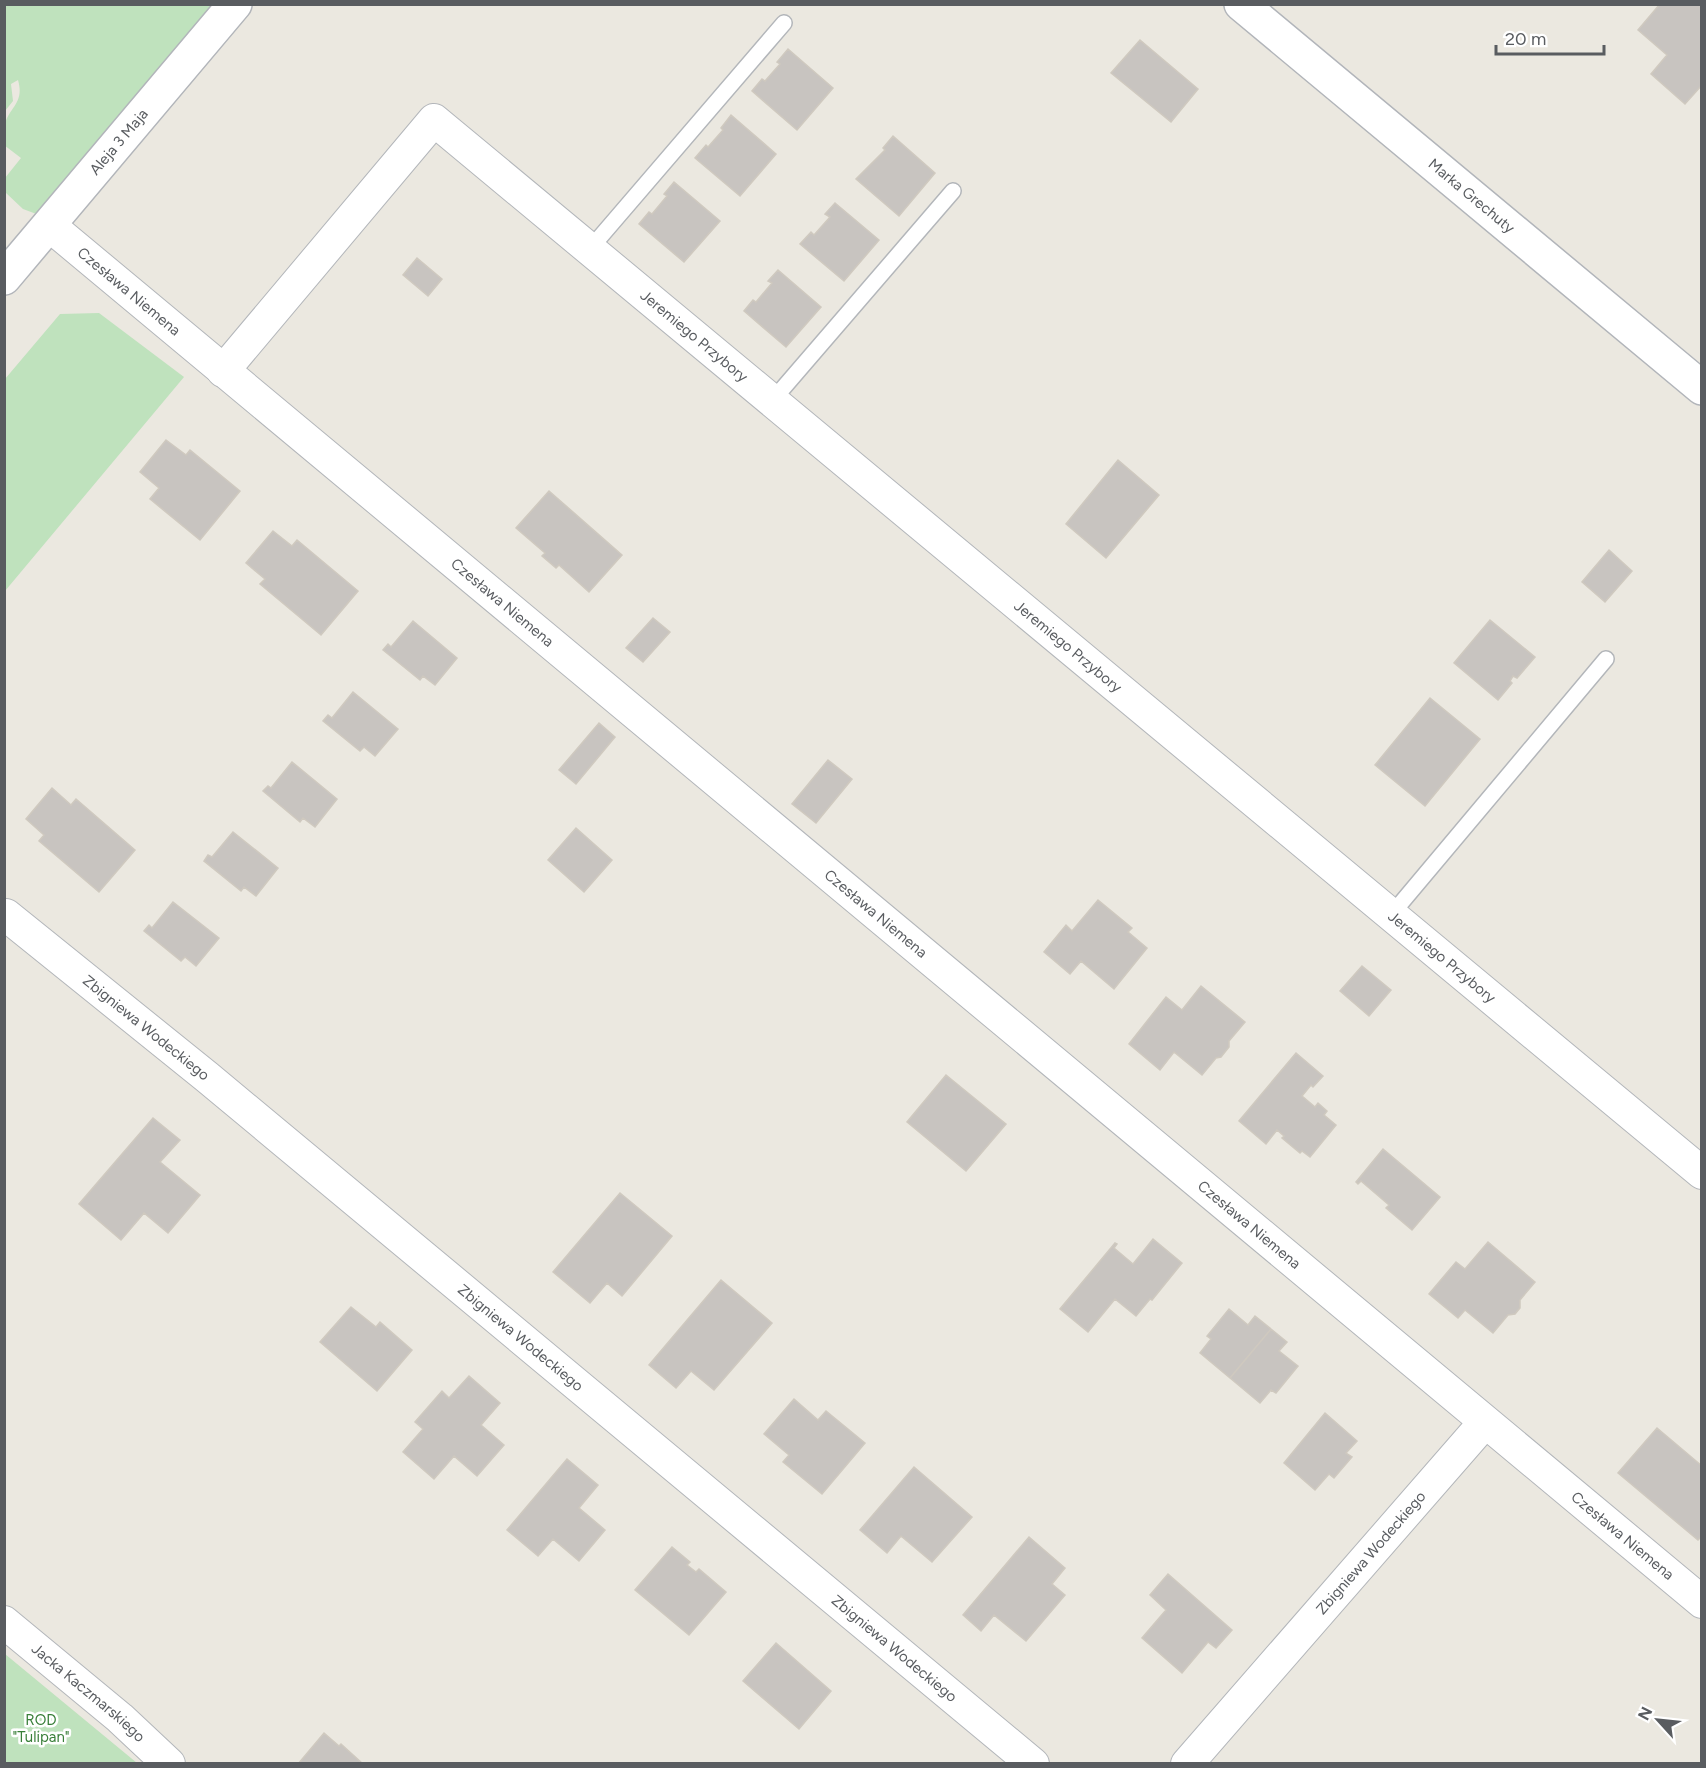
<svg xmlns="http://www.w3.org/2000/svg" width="1706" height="1768" font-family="Figtree,sans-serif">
<rect width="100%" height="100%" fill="#ebe8e0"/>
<path fill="#bfe2bd" d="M5,5H215L39,215L23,209L5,192V178L21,158L4,145C5,139 3,131 5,125C8,108 25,104 18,80L11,84L13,101L5,111Z
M99,313L184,377L5,591V379L60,314Z
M4,1654H5L137,1763H5Z"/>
<path fill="#c8c4c0" stroke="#cfc9bf" stroke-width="1.5" d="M1660,4H1702V85L1685,104L1651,74L1667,55L1638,30Z
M1140,40L1198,89L1171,122L1111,73Z
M788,49L833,88L797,130L752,91L762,79L765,81L780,64L777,62Z
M731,115L776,154L740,196L695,158L706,145L708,147L723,130L721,128Z
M893,136L935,173L899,216L856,179L885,150L883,148Z
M674,182L720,221L684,262L639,224L649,212L652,214L667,196L664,194Z
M835,203L879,240L844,281L800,244L811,232L814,235L830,217L825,214Z
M417,258L442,279L428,296L403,275Z
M778,270L821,307L786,347L744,311L753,300L756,302L772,283L768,281Z
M166,440L186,455L190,450L240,491L200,540L150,499L159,488L140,472Z
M1118,460L1159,495L1106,558L1066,524Z
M549,491L622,555L589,592L559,565L556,568L542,556L545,553L516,528Z
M273,531L292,546L297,540L358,591L321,635L260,584L265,579L246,563Z
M1609,550L1632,571L1605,602L1582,582Z
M653,618L670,632L643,662L626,648Z
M1490,620L1535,657L1517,678L1513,676L1510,681L1512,683L1498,700L1454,663Z
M413,621L457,658L435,685L423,676L420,680L383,650L388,644L391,647Z
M353,692L398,729L375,756L364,747L360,751L323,721L328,715L332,718Z
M1430,698L1480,739L1425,806L1375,765Z
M599,723L615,737L576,784L559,770Z
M828,760L852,779L816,823L792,804Z
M292,762L337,799L315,827L303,818L300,822L263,791L268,786L271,788Z
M52,788L71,805L76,799L135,850L99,892L39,841L44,835L26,819Z
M576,828L612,860L584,892L548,860Z
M233,832L278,868L256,896L244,887L241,891L204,861L208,855L212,857Z
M1098,900L1132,928L1128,932L1147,948L1114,989L1081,961L1070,974L1044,952L1066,925L1072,931Z
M173,902L219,938L196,966L185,957L181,961L144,931L149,925L152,928Z
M1362,966L1391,990L1369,1016L1340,991Z
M1201,986L1245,1022L1229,1041V1047L1221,1057L1216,1058L1202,1075L1174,1052L1160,1070L1129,1044L1166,997L1182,1010Z
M1296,1053L1323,1076L1313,1087L1311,1085L1302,1096L1315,1107L1318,1103L1327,1111L1324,1115L1336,1125L1310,1157L1302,1151L1300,1153L1282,1138L1284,1136L1277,1130L1266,1144L1239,1121Z
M946,1075L1006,1124L966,1171L907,1122Z
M153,1118L180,1140L160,1162L200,1195L168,1233L144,1213L121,1240L79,1204Z
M1383,1149L1440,1197L1412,1230L1386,1208L1389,1205L1361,1181L1358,1184L1356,1182Z
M620,1193L672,1236L622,1296L607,1283L590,1303L553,1272Z
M1153,1239L1182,1263L1152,1300L1150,1299L1136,1316L1115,1299L1088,1332L1060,1309L1115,1243L1117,1244L1114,1248L1133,1264Z
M1488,1242L1535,1282L1520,1300V1308L1515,1314L1508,1315L1493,1333L1465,1310L1458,1318L1429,1294L1456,1262L1465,1269Z
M721,1280L772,1323L714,1390L691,1371L676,1388L649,1365Z
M351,1307L376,1327L380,1322L412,1350L377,1391L320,1342Z
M1229,1309L1248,1325L1255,1316L1271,1329L1230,1378L1200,1353L1211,1339L1207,1336Z
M1271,1329L1287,1342L1279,1351L1298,1366L1276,1393L1271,1390L1260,1403L1230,1378Z
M469,1376L500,1403L481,1425L504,1445L477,1476L454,1456L434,1479L403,1452L423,1429L415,1422L442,1391L449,1398Z
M794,1399L818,1420L826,1411L865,1443L822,1494L783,1462L789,1455L764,1434Z
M1325,1413L1357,1441L1346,1453L1352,1457L1334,1478L1329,1474L1315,1490L1284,1463Z
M1657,1428L1702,1466V1536L1698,1540L1618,1473Z
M567,1459L598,1485L579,1508L605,1530L579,1561L553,1539L538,1556L507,1530Z
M914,1467L972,1517L932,1562L901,1536L887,1553L860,1530Z
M1029,1537L1065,1568L1052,1584L1065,1595L1026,1641L994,1615L981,1631L963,1615Z
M672,1547L690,1562L687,1565L696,1572L699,1569L726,1592L689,1635L635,1590Z
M1168,1574L1232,1630L1216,1648L1208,1642L1182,1673L1142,1638L1166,1610L1150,1595Z
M776,1643L831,1691L799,1729L743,1681Z
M324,1733L339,1746L341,1744L363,1764H298Z"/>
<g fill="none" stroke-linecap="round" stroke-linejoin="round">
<g stroke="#b3b6ba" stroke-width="18">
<path id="lane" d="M589,250L784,23
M772,401L953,191
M1391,915L1606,659"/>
</g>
<g stroke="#b3b6ba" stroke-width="34">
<g id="street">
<path id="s1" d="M49,225L1702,1602"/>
<path id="s2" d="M223,371L434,120L1702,1173"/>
<path id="s3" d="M6,915L207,1077L1033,1764"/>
<path id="s4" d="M4,1622L120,1718L169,1764"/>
<path id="s5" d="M1187,1764L1485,1422"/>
</g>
</g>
<g stroke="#b2b5ba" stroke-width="36">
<g id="secondary">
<path id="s6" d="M1241,4L1702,388"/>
<path id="s7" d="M4,278L235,4"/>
</g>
</g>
<use href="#lane" stroke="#fff" stroke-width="15"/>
<use href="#street" stroke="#fff" stroke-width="32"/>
<use href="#secondary" stroke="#fff" stroke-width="33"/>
</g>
<g text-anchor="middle" stroke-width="5" stroke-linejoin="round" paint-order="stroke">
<g font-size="15" fill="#595c60" stroke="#fff">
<text dy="5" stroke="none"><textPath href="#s7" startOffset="178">Aleja 3 Maja</textPath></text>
<text dy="5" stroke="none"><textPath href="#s6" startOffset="300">Marka Grechuty</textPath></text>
<text dy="5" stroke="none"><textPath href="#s1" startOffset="104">Czesława Niemena</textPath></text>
<text dy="5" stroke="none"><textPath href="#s2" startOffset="666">Jeremiego Przybory</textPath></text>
<text dy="5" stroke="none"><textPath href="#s1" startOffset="590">Czesława Niemena</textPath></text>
<text dy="5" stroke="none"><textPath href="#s2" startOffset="1152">Jeremiego Przybory</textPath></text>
<text dy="5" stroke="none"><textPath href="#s1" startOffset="1076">Czesława Niemena</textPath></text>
<text dy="5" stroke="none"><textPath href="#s2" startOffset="1638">Jeremiego Przybory</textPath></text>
<text dy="5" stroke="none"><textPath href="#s3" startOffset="180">Zbigniewa Wodeckiego</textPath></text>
<text dy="5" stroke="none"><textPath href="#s1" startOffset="1562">Czesława Niemena</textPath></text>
<text dy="5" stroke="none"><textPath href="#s3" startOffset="666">Zbigniewa Wodeckiego</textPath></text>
<text dy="5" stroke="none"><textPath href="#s1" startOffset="2048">Czesława Niemena</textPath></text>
<text dy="5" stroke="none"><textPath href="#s5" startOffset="280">Zbigniewa Wodeckiego</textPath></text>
<text dy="5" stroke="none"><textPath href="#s3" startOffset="1152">Zbigniewa Wodeckiego</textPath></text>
<text dy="5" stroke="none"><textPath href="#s4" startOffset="110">Jacka Kaczmarskiego</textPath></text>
</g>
<g font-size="15" fill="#397f39" stroke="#fff">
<text x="41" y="1725">ROD<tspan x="41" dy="17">"Tulipan"</tspan></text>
</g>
</g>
<rect width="1706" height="1768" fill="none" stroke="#595c60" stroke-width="12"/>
<g transform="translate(1658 1720) rotate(297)" stroke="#ffffff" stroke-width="4.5" paint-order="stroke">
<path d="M0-4.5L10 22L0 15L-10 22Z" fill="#595c60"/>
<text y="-9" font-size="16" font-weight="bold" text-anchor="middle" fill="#595c60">N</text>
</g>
<path d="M1496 45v9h108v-9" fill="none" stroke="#595c60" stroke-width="3"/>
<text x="1505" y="45" font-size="18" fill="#595c60" stroke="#ffffff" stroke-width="4.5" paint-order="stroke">20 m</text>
</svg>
